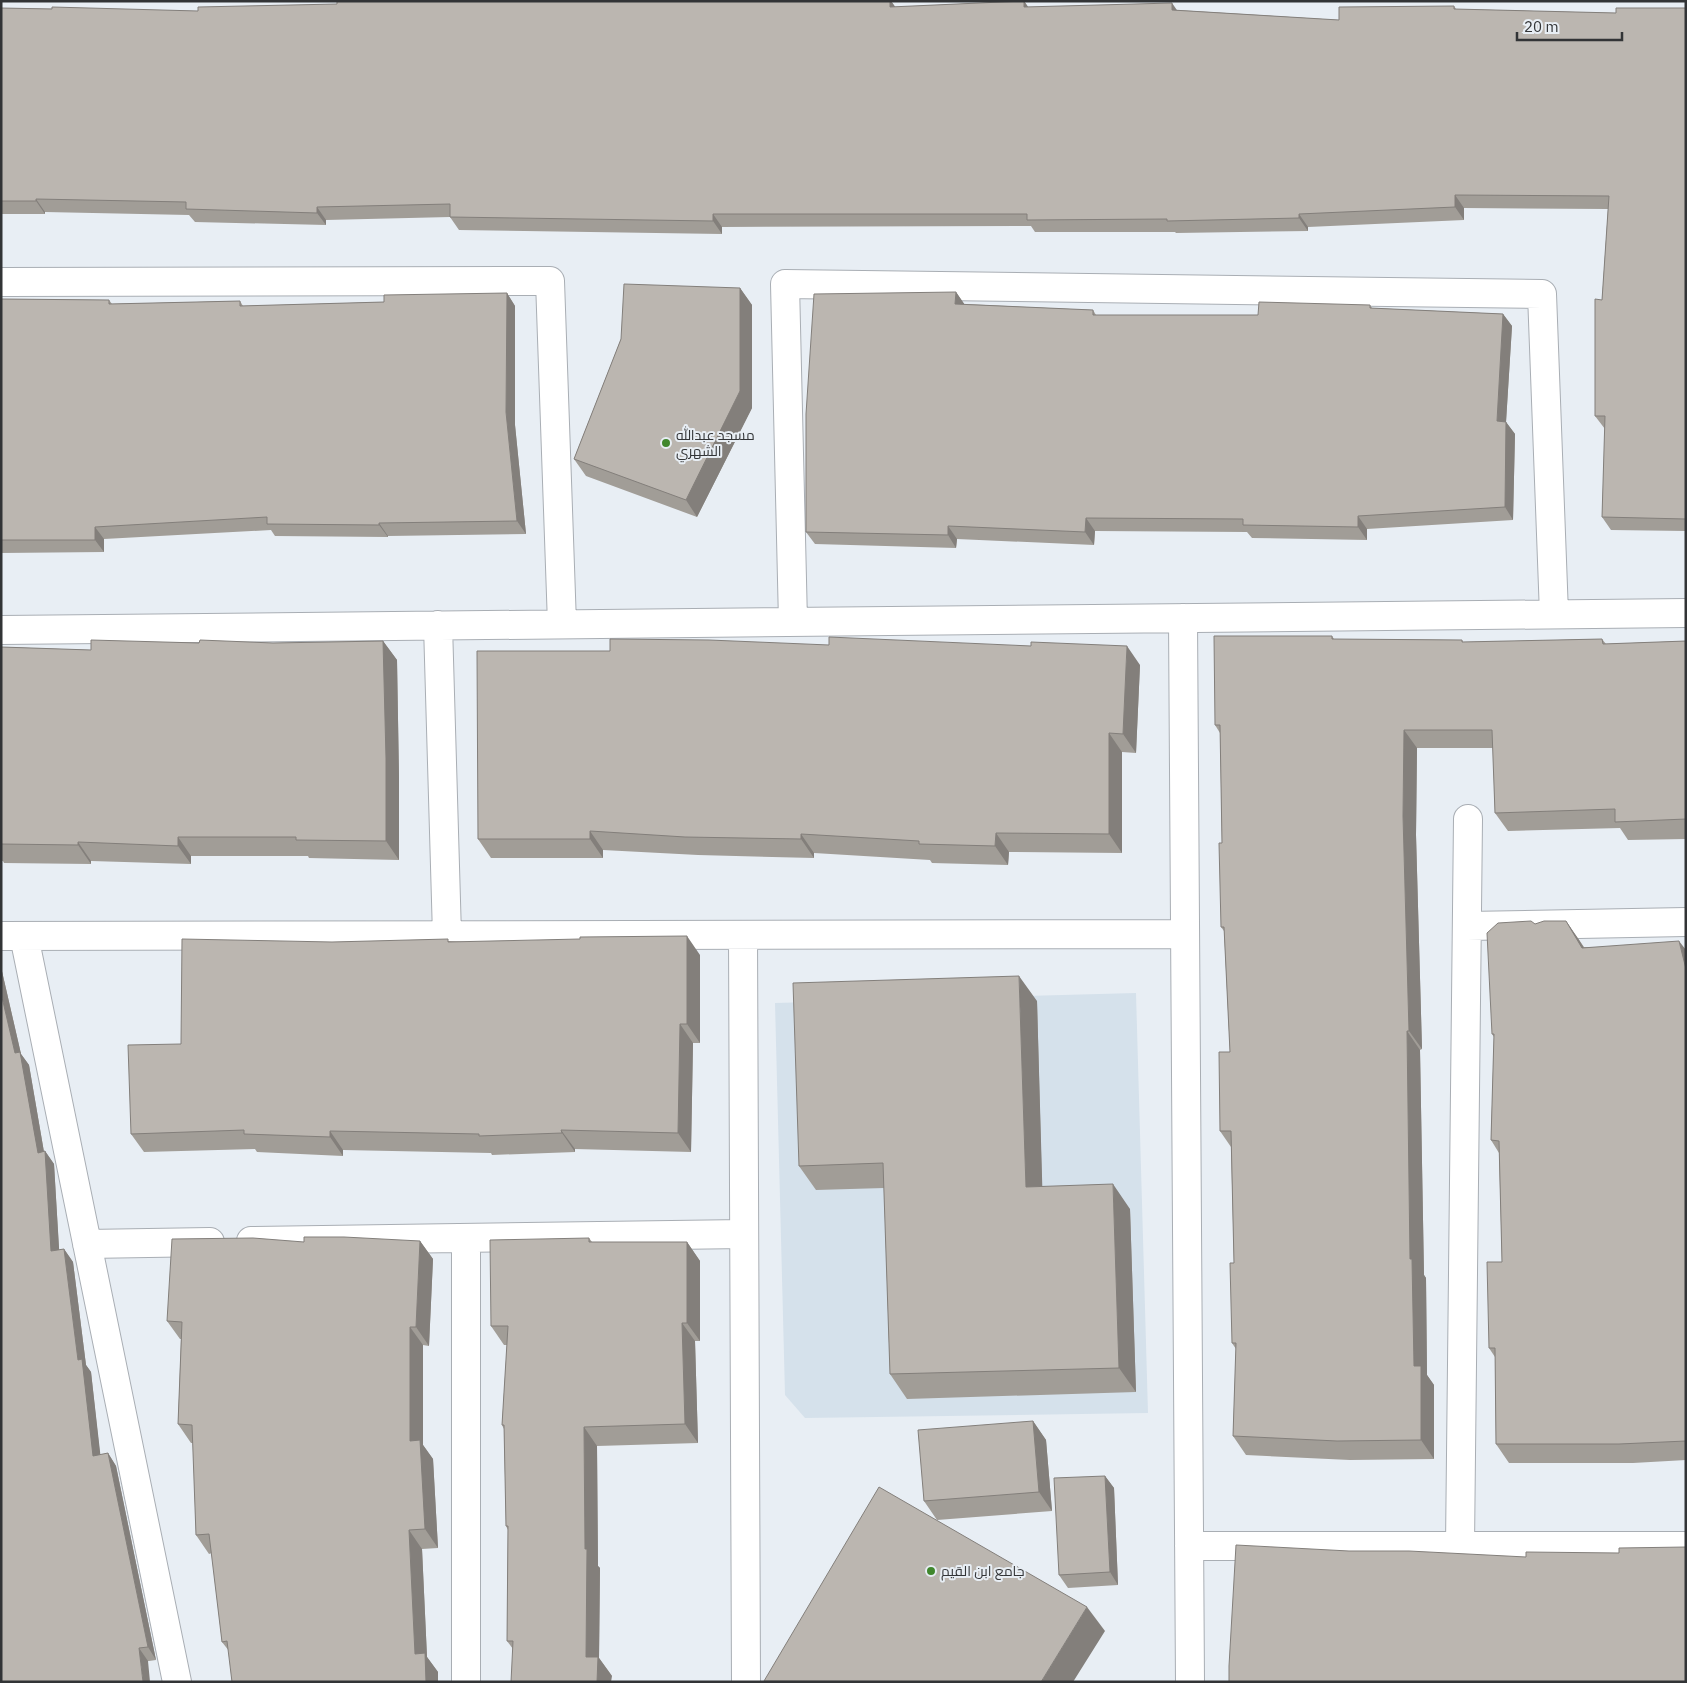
<svg xmlns="http://www.w3.org/2000/svg" width="1687" height="1683" font-family="'IBM Plex Sans',Cairo,sans-serif">
<rect width="100%" height="100%" fill="#e8eef4"/>
<path fill="#d5e1eb" d="M1136,993L1148,1413L805,1418L785,1395L775,1003Z"/>
<g fill="none" stroke-linecap="round" stroke-linejoin="round">
<g stroke="#a9aeb4" stroke-width="30">
<path id="minor" d="M1,282L550,281L562,624
M1183,618L1190,1682
M793,622L785,284L1542,294L1554,614
M438,625L447,935
M1,630L1686,613
M1467,926L1686,922
M743,935L746,1682
M1,936L1185,934
M24,936L177,1682
M251,1241L744,1234
M87,1244L210,1242
M1189,1546H1686
M1460,1546L1468,819
M466,1682V1238"/>
</g>
<use href="#minor" stroke="#fff" stroke-width="28"/>
</g>
<path fill="#a19d97" d="M462,1H891L895,7L1024,1L1028,7L1177,10L1339,20L1454,6L1456,9L1616,13L1686,8V531L1611,530L1602,517L1605,429L1595,416L1602,300L1608,209L1464,208V220L1308,227V231L1176,233L1175,232H1035L1031,226L722,227V234L459,230L450,217L326,220V225L195,222L189,215L45,212V214H1V8L198,11Z
M740,288L752,305V408L697,517L586,476L574,459L621,339Z
M956,292L964,304L1093,310L1096,315H1258L1370,305L1372,308L1503,314L1512,326L1506,422L1515,434L1513,520L1367,529V540L1252,538L1247,532L1095,531L1094,545L957,539L956,548L815,544L806,532Z
M507,293L515,306V425L526,534L388,536V537L275,536L271,530L104,539V552L1,553V299L109,300L112,304L240,301L243,306L384,302Z
M1332,636L1334,639L1462,640L1463,642L1602,639L1606,644L1686,641V839L1628,840L1620,828L1508,831L1495,813L1493,748H1417L1416,835L1422,1049L1420,1050L1424,1275L1426,1278L1427,1375L1434,1385V1459L1350,1460L1246,1455L1233,1436L1236,1349L1232,1343L1234,1263L1231,1147L1220,1131L1230,1052L1224,931L1221,927L1222,843L1220,733L1215,725Z
M383,641L397,660L399,777V860L309,858L308,856H191V864L91,861V864L4,863L3,861H1V647L91,650L199,643H273Z
M829,645L1031,646L1140,665L1136,753L1122,752V853L1009,852L1008,865L932,863L930,860L814,853V858L698,855L603,850V858H491L478,839L610,651Z
M1566,921L1584,947L1686,950V1460L1633,1463H1509L1496,1444L1495,1357L1489,1348L1502,1262L1499,1153L1491,1140L1494,1037L1492,1034L1535,924Z
M449,941L700,955V1043H693L691,1152L575,1149V1152L492,1155L491,1153L343,1150V1156L257,1152L255,1149L144,1152L131,1134L181,1044L332,942Z
M1,967L21,1054L29,1065L44,1152L45,1151L54,1164L59,1250L64,1249L73,1262L86,1365L91,1372L100,1455L108,1453L116,1466L156,1660L1,1682Z
M1037,1001L1042,1186L1130,1209L1136,1392L907,1399L890,1374L884,1188L816,1190L799,1166Z
M589,1238L592,1242H687L700,1261V1341H695L698,1443L597,1446L598,1566L600,1568L599,1658L612,1676L513,1649L507,1641L508,1530L506,1526L504,1429L502,1425L507,1345H504L491,1326Z
M420,1241L433,1259L429,1346L423,1345V1445L433,1459L438,1548L422,1549L427,1657L438,1672L229,1651L222,1642L212,1553L209,1554L196,1535L193,1443H191L178,1424L181,1339H180L167,1321L304,1242Z
M1033,1421L1046,1440L1052,1511L937,1520L924,1501Z
M1105,1476L1114,1488L1118,1585L1068,1588L1059,1575Z"/>
<path fill="#837f7b" d="M890,1H891L899,12L890,7Z
M1024,1L1033,14L1024,7Z
M1172,3L1181,16L1172,10Z
M1455,195L1464,208V220L1455,207Z
M36,199L45,212V214L36,201Z
M317,207L326,220V225L317,213Z
M713,214L722,227V234L713,221Z
M1299,214L1308,227V231L1299,218Z
M740,288L752,305V408L697,517L686,500Z
M956,292L965,305L955,304Z
M507,293L515,306V425L526,534L517,521L506,412Z
M1503,314L1512,326L1506,422L1515,434L1513,520L1505,507L1497,421Z
M1358,516L1367,529V540L1358,527Z
M1086,518L1095,531L1094,545L1085,532Z
M379,523L388,536V537L379,525Z
M948,526L957,539L956,548L948,535Z
M95,527L104,539V552L95,540Z
M383,641L397,660L399,777V860L386,841Z
M1127,646L1140,665L1136,753L1123,734Z
M1404,730L1417,748L1416,835L1422,1049L1409,1031L1403,816Z
M1109,733L1122,752V853L1109,834Z
M590,831L603,850V858L590,839Z
M996,833L1009,852L1008,865L995,846Z
M801,834L814,853V858L801,839Z
M178,837L191,856V864L178,846Z
M78,842L91,861V864L78,845Z
M1566,921L1579,940L1595,966L1582,948Z
M687,936L700,955V1043L687,1024Z
M1679,941L1686,950V969Z
M1,967L21,1054L29,1065L45,1158V1151L54,1164L60,1264L51,1251L38,1153L1,993Z
M1019,976L1037,1001L1043,1211L1026,1187Z
M680,1024L693,1043L691,1152L678,1133Z
M1407,1031L1420,1050L1424,1275L1426,1278L1427,1375L1434,1385V1459L1421,1440L1414,1366L1410,1259Z
M561,1130L575,1149V1152L562,1133Z
M330,1131L343,1150V1156L330,1137Z
M1113,1184L1130,1209L1136,1392L1119,1368Z
M420,1241L433,1259L429,1346L416,1327Z
M687,1242L700,1261V1341L687,1323Z
M64,1249L73,1262L86,1365L91,1372L102,1469L93,1456L78,1360Z
M682,1323L695,1341L698,1443L685,1424Z
M410,1327L423,1345V1445L433,1459L438,1548L425,1529L410,1441Z
M1033,1421L1046,1440L1052,1511L1039,1492Z
M584,1427L597,1446L598,1566L600,1568L599,1658L612,1676L611,1682H597L586,1657Z
M108,1453L116,1466L156,1660L148,1647Z
M1105,1476L1114,1488L1118,1585L1110,1572Z
M409,1530L422,1549L427,1657L438,1672V1682H426L415,1654Z
M1087,1607L1105,1631L1073,1682H1041Z
M139,1648L148,1661L150,1682H143Z"/>
<path fill="#bbb6b0" stroke="#837f7b" d="M337,1H890V7L1024,1V7L1172,3V10L1339,20V7L1454,6V9L1616,13V8H1686V519L1602,517L1605,416H1595V299L1602,300L1609,196L1455,195V207L1299,214V218L1167,221V219L1027,220V214H713V221L450,217V204L317,207V213L186,209V202L36,199V201H1V8L52,9V7L198,11V7L337,4Z
M624,284L740,288V391L686,500L574,459L621,339Z
M956,292L955,304L1093,310V315H1258L1259,302L1370,305V308L1503,314L1497,421L1506,422L1505,507L1358,516V527L1243,525V519L1086,518L1085,532L948,526V535L806,532V414L814,294Z
M507,293L506,412L517,521L379,523V525L267,524V517L95,527V540H1V299L109,300V304L240,301V306L384,302V295Z
M1214,636H1332V639L1462,640V642L1602,639L1603,644L1686,641V819L1615,822V809L1495,813L1492,730H1404L1403,816L1409,1031H1407L1410,1259H1412L1414,1366H1421V1440L1337,1441L1233,1436L1236,1343H1232L1230,1263H1234L1231,1131H1220L1219,1052H1230L1224,927H1221L1219,843H1222L1220,725H1215Z
M829,637L1031,646V642L1127,646L1123,734L1109,733V834L996,833L995,846L919,844V841L801,834V839L685,837L590,831V839H478L477,651H610V639L709,640L829,645Z
M91,640L199,643L200,640L273,643L383,641L386,758V841L296,840V837H178V846L78,842V845L1,844V647L91,650Z
M1531,921L1535,924L1544,921H1566L1582,948L1679,941L1686,969V1441L1619,1444H1496L1495,1348H1489L1487,1262H1502L1499,1141L1491,1140L1494,1034H1492L1487,933L1498,923Z
M687,936V1024H680L678,1133L561,1130L562,1133L479,1136V1134L330,1131V1137L244,1134V1130L131,1134L128,1045L181,1044L182,939L332,942L448,939V942L580,939V937Z
M1019,976L1026,1187L1113,1184L1119,1368L890,1374L883,1163L799,1166L793,983Z
M1,993L15,1053L20,1052L38,1153L45,1151L51,1251L64,1249L78,1360L82,1359L93,1456L108,1453L148,1647L139,1648L143,1682H1Z
M304,1237H344L420,1241L416,1327H410V1441L420,1440L425,1529L409,1530L415,1654L425,1653L426,1682H232L227,1641L222,1642L209,1534L196,1535L192,1425L178,1424L182,1322L167,1321L172,1239L253,1238L304,1242Z
M589,1238V1242H687V1323H682L685,1424L584,1427L585,1549H587L586,1657H598L597,1682H511L513,1641H507L508,1526H506L504,1425H502L508,1326H491L490,1240Z
M1033,1421L1039,1492L924,1501L918,1430Z
M1105,1476L1110,1572L1059,1575L1054,1478Z
M879,1487L1087,1607L1041,1682L764,1681Z
M1236,1545L1349,1551H1409L1526,1557V1552L1619,1553V1548L1686,1547V1682H1229V1666Z"/>
<g fill="#40872d" stroke="#e8eef4" stroke-width="2">
<circle cx="666" cy="443" r="5"/>
<circle cx="931" cy="1571" r="5"/>
</g>
<g text-anchor="middle" stroke-width="4" stroke-linejoin="round" paint-order="stroke">
<g font-size="14" fill="#323436" stroke="#e8eef4" text-anchor="start">
<text x="676" y="440">مسجد عبدالله<tspan x="676" dy="16">الشهري</tspan></text>
<text x="941" y="1576">جامع ابن القيم</text>
</g>
</g>
<rect width="1687" height="1683" fill="none" stroke="#323436" stroke-width="5"/>
<path d="M1517 32v8h105v-8" fill="none" stroke="#323436" stroke-width="2.5"/>
<text x="1524" y="32" font-size="15" fill="#323436" stroke="#e8eef4" stroke-width="4" paint-order="stroke">20 m</text>
</svg>
